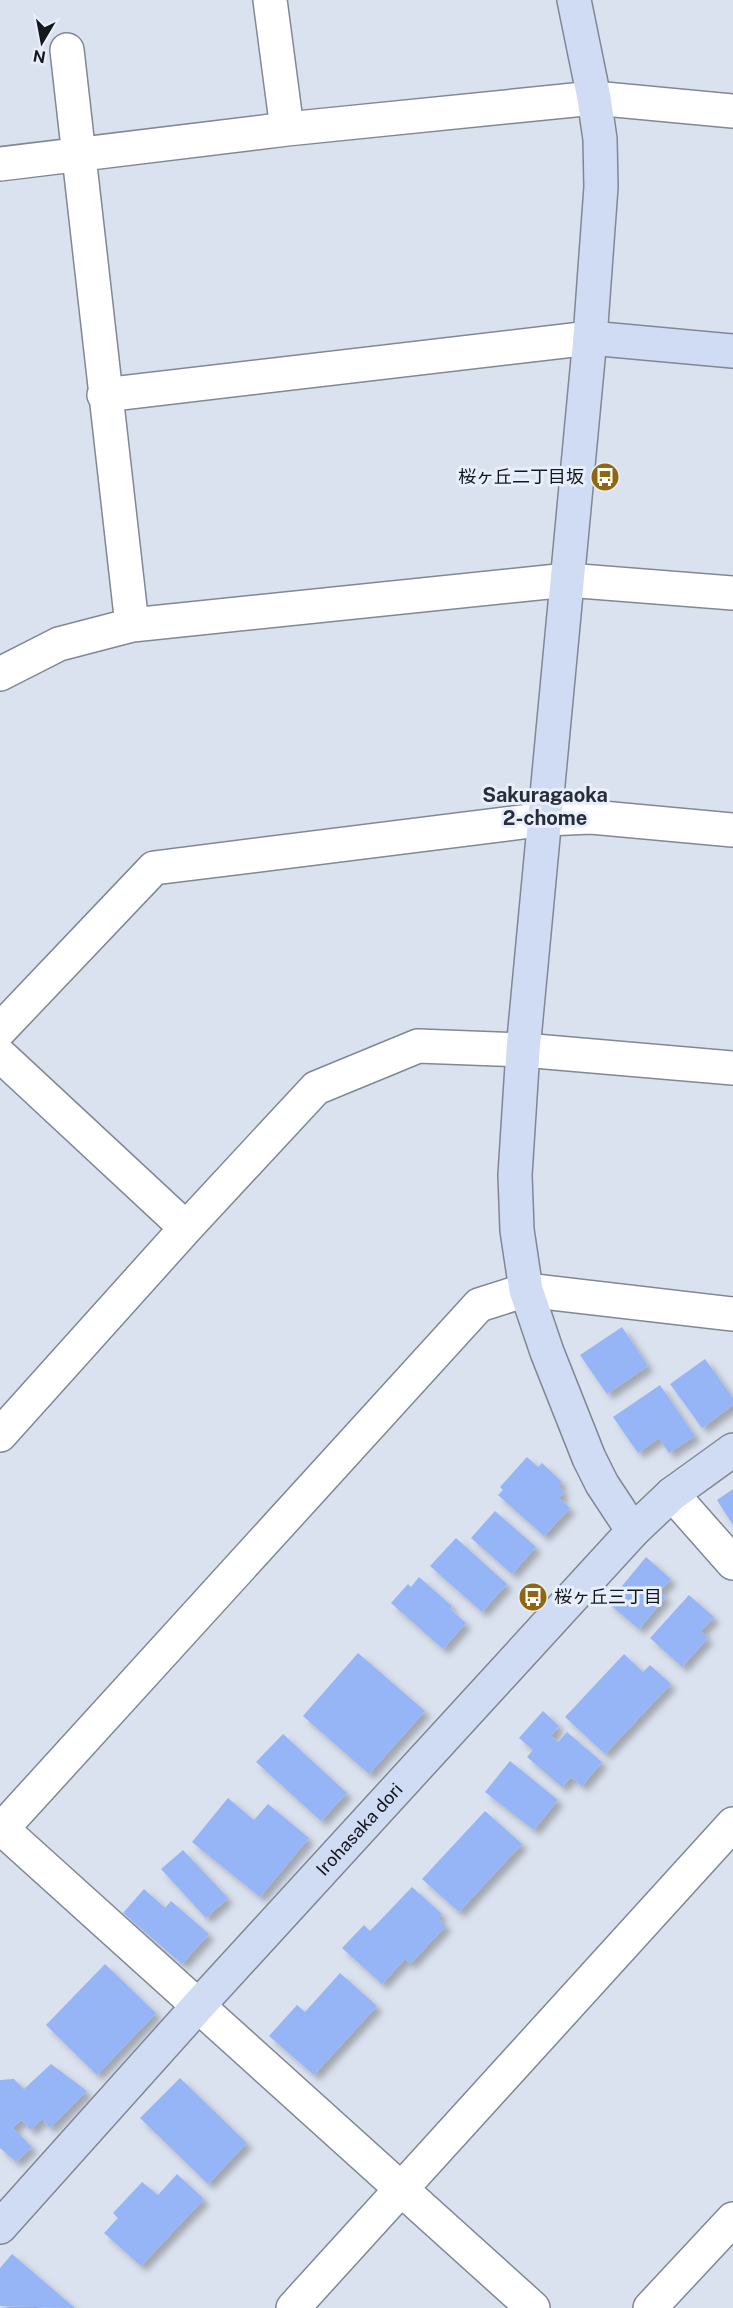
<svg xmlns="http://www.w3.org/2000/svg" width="733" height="2308" font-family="'Public Sans','Noto Sans JP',sans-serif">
<defs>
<filter id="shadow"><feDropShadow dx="5.5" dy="5.5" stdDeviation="3" flood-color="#0004"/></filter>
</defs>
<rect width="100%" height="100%" fill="#dbe2ef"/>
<path fill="#95b5f7" filter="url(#shadow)" d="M622,1327L648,1366L607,1394L580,1355Z
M705,1359L733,1398V1405L702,1428L670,1384Z
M660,1385L695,1436L669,1453L659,1438L638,1453L613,1417Z
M527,1457L538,1467L542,1463L562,1482L558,1486L564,1492L559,1498L570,1508L544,1536L498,1495L503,1490L500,1487Z
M733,1489V1525L717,1500Z
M495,1511L536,1547L512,1574L471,1538Z
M456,1538L507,1584L482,1612L430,1566Z
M646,1557L671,1579L659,1592L666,1597L639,1629L608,1603Z
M419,1577L452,1606L450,1609L466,1623L443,1649L391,1603L408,1584L411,1587Z
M689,1595L714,1617L701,1631L708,1638L682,1667L650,1638Z
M358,1653L425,1711L369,1774L303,1716Z
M624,1654L643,1672L650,1665L671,1684L605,1754L565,1717Z
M543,1711L559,1726L551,1736L558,1742L567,1732L602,1762L582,1786L571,1777L562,1787L527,1757L533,1750L519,1738Z
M283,1734L347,1793L321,1821L256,1762Z
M510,1761L558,1800L534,1830L485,1792Z
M228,1798L254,1820L268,1804L309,1838L260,1897L192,1842Z
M485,1811L522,1844L459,1912L422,1879Z
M183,1850L228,1898L206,1918L161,1869Z
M412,1887L442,1914L438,1918L446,1926L410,1964L405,1959L382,1984L342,1948L364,1925L370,1931Z
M144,1889L165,1908L171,1901L209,1934L182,1964L123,1913Z
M105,1964L156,2013L97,2075L46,2025Z
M340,1973L377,2006L314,2075L269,2036L297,2005L305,2012Z
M51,2064L87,2091L50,2128L42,2119L31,2130L21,2120L13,2128L32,2147L16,2162L0,2148V2080L14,2079L24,2089Z
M180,2078L247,2143L208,2184L140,2118Z
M177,2174L204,2199L141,2266L104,2233L118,2218L113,2213L142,2182L158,2195Z
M12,2254L75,2308L0,2306V2268Z"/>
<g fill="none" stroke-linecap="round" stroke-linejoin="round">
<g stroke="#818793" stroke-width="36">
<path id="street" d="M270,0L287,129
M67,50L132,625
M0,164L287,129L594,98L733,111
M104,395L590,338
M0,674L59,644L132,625L567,580L733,593
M0,1030L154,868L546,819L591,817L733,830
M0,1055L186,1228
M0,1435L186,1228L316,1088L418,1046L523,1050L733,1068
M672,1494L733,1563
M0,1827L533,2308
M0,1831L479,1305L526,1290L733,1314
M293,2308L733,1824
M650,2308L733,2219"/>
</g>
<g stroke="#818793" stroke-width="36">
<g id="secondary">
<path d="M574,0L594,98L600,139L601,187L590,338L523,1050L515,1175L517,1230L526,1290L547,1352L589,1458L602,1484L633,1531"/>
<path d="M590,338L733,351"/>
<path id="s1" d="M0,2227L198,2006L633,1531L672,1494L733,1450"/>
</g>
</g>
<use href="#street" stroke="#fff" stroke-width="33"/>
<use href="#secondary" stroke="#d0dbf4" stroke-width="33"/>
</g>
<defs>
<g id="bus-disc" transform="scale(1.5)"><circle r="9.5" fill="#90660e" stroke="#e8effc"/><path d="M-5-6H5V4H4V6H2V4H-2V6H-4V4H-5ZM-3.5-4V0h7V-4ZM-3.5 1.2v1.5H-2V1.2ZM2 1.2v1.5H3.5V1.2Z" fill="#fff"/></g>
</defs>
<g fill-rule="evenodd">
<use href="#bus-disc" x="605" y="477"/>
<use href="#bus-disc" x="533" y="1597"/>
</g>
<g text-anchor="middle" stroke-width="6" stroke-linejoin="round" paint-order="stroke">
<g font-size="18" fill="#14171b" stroke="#e8effc" text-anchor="end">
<text x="584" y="483">桜ヶ丘二丁目坂</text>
<text x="554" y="1603" text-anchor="start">桜ヶ丘三丁目</text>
</g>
<g font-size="18" fill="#14171b" stroke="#e8effc">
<text dy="6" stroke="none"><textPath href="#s1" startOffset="536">Irohasaka dori</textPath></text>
</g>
<g font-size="20" font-weight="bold" fill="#282d37" stroke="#e8effc">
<text x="545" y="802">Sakuragaoka<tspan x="545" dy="23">2-chome</tspan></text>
</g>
</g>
<g transform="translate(42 42) rotate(190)" stroke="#e8effc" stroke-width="4.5" paint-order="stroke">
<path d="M0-4.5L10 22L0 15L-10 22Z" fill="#14171b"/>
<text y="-9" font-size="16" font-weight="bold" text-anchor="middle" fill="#14171b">N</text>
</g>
</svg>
